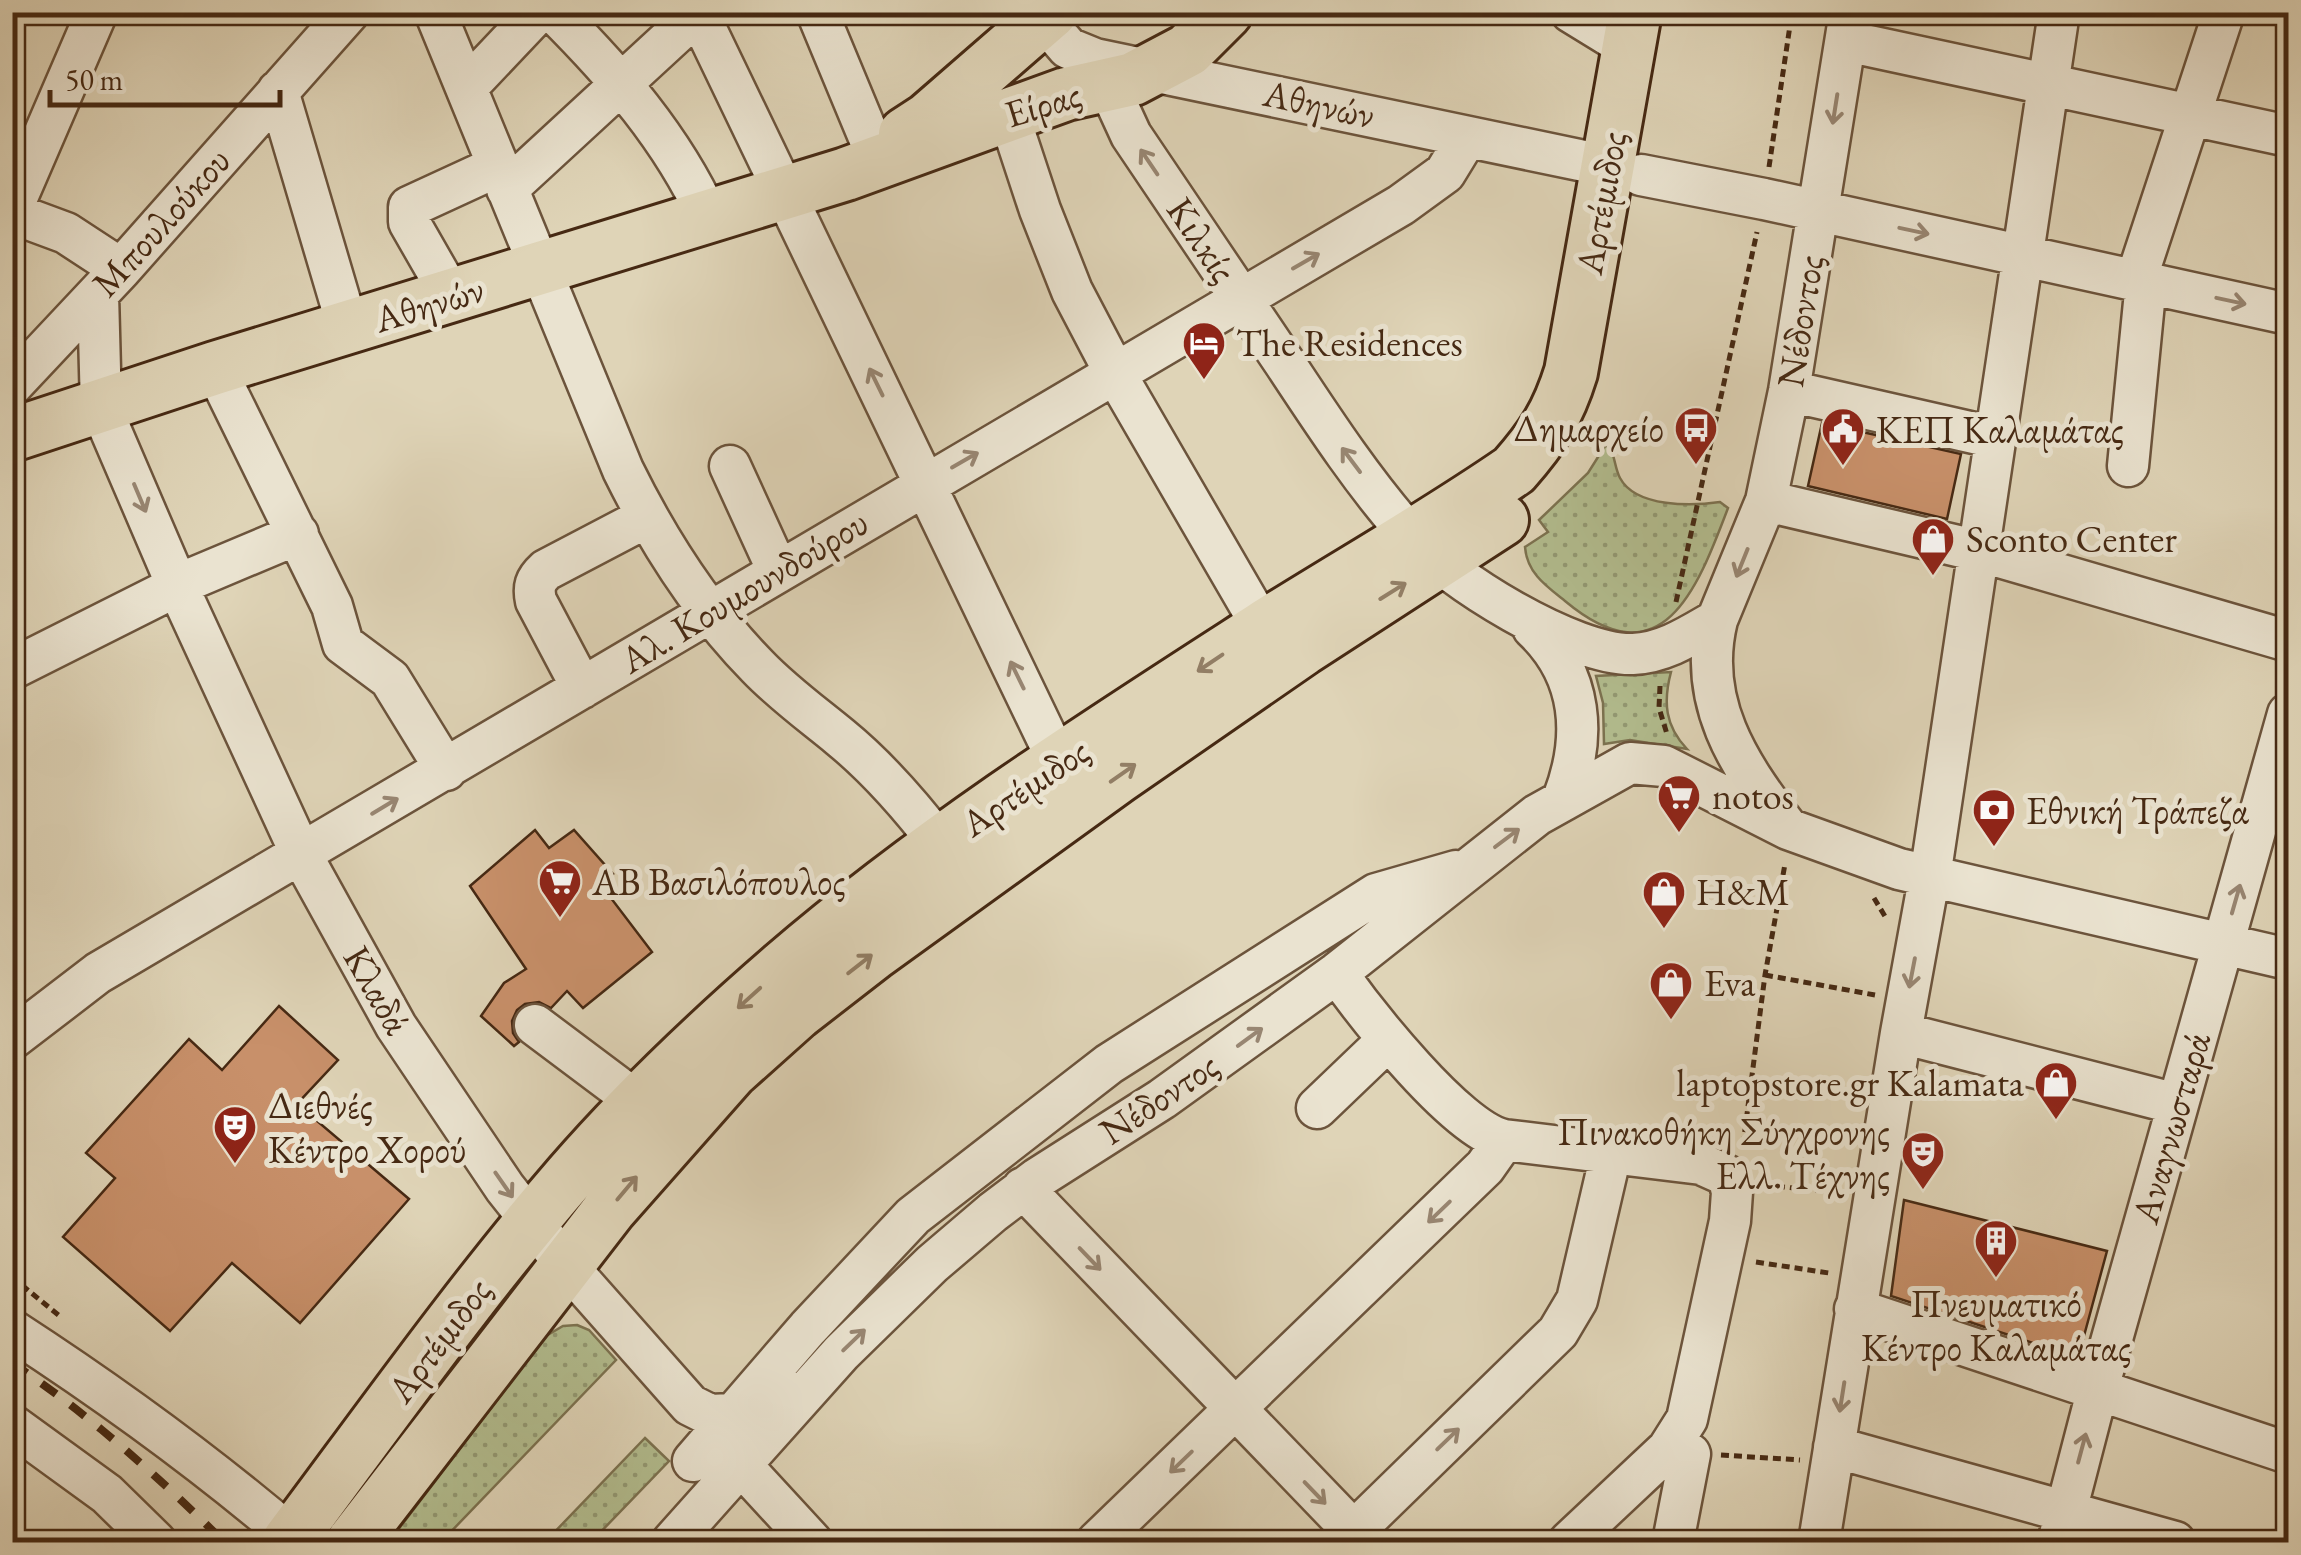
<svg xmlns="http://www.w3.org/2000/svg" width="2301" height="1555" font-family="'EB Garamond',serif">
<defs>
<pattern id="grass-dots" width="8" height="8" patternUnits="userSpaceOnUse" patternTransform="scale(2.5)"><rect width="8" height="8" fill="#b2bc8e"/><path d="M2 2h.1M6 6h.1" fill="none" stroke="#939973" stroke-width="1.8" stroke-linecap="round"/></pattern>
</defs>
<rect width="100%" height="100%" fill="#dfd4b7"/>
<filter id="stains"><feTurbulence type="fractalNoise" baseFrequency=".002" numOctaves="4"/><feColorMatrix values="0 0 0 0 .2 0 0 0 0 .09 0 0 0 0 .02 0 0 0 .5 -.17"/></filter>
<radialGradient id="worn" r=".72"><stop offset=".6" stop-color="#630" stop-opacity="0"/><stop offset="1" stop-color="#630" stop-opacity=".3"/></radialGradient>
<path fill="url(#grass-dots)" stroke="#7c7250" stroke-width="2.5" d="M1605,446L1610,447C1615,457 1615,469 1620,478C1636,508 1693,506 1720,502L1728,508C1697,590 1662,682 1565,601C1546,586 1527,573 1525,547L1548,532L1539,520L1588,473Z
M1671,672C1663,702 1665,726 1687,749L1630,740L1604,744L1603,703L1596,676Z
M577,1325L589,1330L616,1360L441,1542H395L391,1539L546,1336L563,1326Z
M645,1438L669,1461L591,1542H545Z"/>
<path fill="#c8906a" stroke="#462913" stroke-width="2.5" d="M1822,423L1961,454L1947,519L1808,486Z
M535,830L549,848L574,830L613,874L601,885L652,952L583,1008L567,991L551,1008L539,1002L525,1004L517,1010L512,1021L513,1033L519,1042L514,1046L481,1016L504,983L526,969L470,886Z
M279,1006L338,1060L297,1104L409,1199L300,1323L232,1263L170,1331L63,1237L115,1178L86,1153L189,1039L222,1070Z
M1904,1200L2107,1251L2078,1358L1891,1296Z"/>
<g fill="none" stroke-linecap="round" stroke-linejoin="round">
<g stroke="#6c543c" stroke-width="45">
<path id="minor" d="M435,12L623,470C658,541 702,610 758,667C783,693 812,714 840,737C878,768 910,805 940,844
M554,12C615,73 672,138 708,217
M817,12L876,154
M1571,12L1628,47
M1044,20L1068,48L1095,59L1608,166
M1846,41L2288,136
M1108,85L1131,135C1182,211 1233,286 1284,362C1323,421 1362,481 1409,534C1448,579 1573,656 1633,654C1664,653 1691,635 1717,620
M467,87L538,12
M278,91L348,328
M1008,113L1040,210L1072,291L1115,373L1263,628
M1641,175L1764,199L2288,314
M507,189L698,13L1059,763
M12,209L97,12
M12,213L66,233L121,269
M2136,280L2224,12
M98,294L101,408L177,585L302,856L396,1026L505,1188L567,1266L690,1405L710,1415L733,1414L805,1391
M452,297L409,222V207L498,166
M215,368L332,606L343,644L390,679L446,770
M12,385L121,269L349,12
M1789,391L1996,438
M730,466L778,571
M2128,466L2146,282
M1766,501L1979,551L2288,641
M1533,628C1583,675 1587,737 1563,799
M12,669L191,579L298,534
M582,688L536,601C533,587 535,580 546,570L647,517
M1786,826C1738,764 1697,701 1717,620L1766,501L1789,391L1850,12
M1337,973C1366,1014 1457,1130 1504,1140L1701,1164L1728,1176L1732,1192L1730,1221L1687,1419L1668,1449L1569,1542
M535,1025L639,1103
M1901,1033L2177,1104
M12,1039L98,973L1401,205L1445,173L1467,137
M1317,1108L1388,1040
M1023,1188L1364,1542
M1855,1309L2288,1453
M12,1330C109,1393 204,1462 292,1537
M12,1425L107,1494L156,1542
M1834,1447L2175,1542
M693,1461L808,1328L913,1216L1109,1064L1376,894L1456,871
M741,1465L812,1542
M1353,1532L1558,1332L1577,1300L1611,1154
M672,1542L841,1353L932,1264L993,1212L1038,1178L1162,1099L1337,973L1537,815L1630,763L1664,766L1788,829L1899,869L2288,959
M1097,1542L1485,1167L1504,1140
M1673,1542L1690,1454
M1819,1542L1901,1033L1933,857L2059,12
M2058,1542L2097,1392L2288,714"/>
</g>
<g stroke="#462913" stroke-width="58">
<path id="major" d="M905,134L928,119L1051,12
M12,435L215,368L846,174L1066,94L1133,79L1188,50L1226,12
M288,1542C380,1419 469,1293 570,1176C635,1101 708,1032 783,967C930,840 1099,733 1262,628C1346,575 1433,526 1514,470C1543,437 1558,414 1571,372L1635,12
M353,1542L610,1209L731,1072L797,1013L873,954L1118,777L1303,649L1502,520"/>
</g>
<path stroke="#462913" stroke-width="5" stroke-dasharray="8 5" stroke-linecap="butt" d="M1769,167L1792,12
M1676,602L1757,232
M1660,686L1659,708L1667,734
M1874,898L1886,918
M1765,975L1875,995
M1743,1145L1765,975L1785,864
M1764,1185L1843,1193
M1756,1262L1829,1273
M12,1277L62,1318
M1721,1455L1800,1460"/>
<use href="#minor" stroke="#eae3d0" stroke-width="40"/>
<use href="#major" stroke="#dfd4b7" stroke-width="52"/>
<path stroke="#462913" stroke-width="8" stroke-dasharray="18 18" stroke-linecap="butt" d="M12,1363C89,1414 160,1478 224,1542"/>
</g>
<defs><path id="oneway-shaft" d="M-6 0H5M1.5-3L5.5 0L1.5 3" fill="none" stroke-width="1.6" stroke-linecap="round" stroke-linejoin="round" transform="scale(2.5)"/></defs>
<g stroke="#988672">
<use href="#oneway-shaft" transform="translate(1835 109) rotate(99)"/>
<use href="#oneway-shaft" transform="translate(1149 162) rotate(-124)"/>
<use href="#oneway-shaft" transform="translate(1914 231) rotate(12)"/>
<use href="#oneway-shaft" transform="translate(1306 261) rotate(-30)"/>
<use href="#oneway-shaft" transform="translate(2231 301) rotate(12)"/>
<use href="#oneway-shaft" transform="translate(876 382) rotate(-116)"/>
<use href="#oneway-shaft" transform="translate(965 460) rotate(-30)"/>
<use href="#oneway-shaft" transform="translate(1351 460) rotate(-127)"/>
<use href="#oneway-shaft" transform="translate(140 498) rotate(67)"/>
<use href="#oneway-shaft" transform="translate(1742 563) rotate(112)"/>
<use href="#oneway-shaft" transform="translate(1017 675) rotate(-116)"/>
<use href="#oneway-shaft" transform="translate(385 806) rotate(-31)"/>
<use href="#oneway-shaft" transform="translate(1507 838) rotate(-37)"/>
<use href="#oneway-shaft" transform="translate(2236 899) rotate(-74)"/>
<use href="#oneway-shaft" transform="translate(1912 973) rotate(101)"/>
<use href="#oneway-shaft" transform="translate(1250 1037) rotate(-36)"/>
<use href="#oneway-shaft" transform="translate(504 1185) rotate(55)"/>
<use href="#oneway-shaft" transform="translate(1439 1212) rotate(136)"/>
<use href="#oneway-shaft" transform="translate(1090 1259) rotate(46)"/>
<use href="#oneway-shaft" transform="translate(854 1340) rotate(-44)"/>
<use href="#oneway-shaft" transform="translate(1842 1397) rotate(99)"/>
<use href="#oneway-shaft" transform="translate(1448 1439) rotate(-44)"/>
<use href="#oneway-shaft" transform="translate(2082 1448) rotate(-75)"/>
<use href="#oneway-shaft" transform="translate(1181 1462) rotate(136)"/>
<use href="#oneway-shaft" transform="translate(1315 1493) rotate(46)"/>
</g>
<g stroke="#927e65">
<use href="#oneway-shaft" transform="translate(1393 591) rotate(-32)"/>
<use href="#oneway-shaft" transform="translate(1210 663) rotate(146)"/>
<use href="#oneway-shaft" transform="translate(1123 773) rotate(-35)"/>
<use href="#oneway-shaft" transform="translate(860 964) rotate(-38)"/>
<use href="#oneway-shaft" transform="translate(749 998) rotate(138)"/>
<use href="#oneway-shaft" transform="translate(627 1188) rotate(-50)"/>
</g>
<defs>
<g id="hotel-pin" transform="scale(2.25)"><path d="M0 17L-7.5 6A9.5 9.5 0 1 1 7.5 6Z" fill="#8f2418" stroke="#eae3d0"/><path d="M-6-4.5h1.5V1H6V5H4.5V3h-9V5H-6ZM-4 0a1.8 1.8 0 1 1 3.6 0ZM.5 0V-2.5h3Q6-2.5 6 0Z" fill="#fff"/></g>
<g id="bus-pin" transform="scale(2.25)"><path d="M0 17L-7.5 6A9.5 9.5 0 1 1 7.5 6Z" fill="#8f2418" stroke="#eae3d0"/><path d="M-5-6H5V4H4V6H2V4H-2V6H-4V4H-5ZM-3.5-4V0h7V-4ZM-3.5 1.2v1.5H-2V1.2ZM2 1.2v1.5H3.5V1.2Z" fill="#fff"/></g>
<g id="civic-pin" transform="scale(2.25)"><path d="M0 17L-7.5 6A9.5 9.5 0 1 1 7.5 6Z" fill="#8f2418" stroke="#eae3d0"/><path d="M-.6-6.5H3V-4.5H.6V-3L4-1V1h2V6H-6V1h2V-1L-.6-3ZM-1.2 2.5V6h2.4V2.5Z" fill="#fff"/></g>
<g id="shop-pin" transform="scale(2.25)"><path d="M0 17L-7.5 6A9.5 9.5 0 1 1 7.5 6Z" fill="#8f2418" stroke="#eae3d0"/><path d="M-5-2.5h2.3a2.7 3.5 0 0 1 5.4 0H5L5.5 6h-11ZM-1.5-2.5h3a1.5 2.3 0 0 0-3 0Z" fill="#fff"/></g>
<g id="supermarket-pin" transform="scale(2.25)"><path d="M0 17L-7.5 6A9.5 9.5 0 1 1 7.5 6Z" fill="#8f2418" stroke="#eae3d0"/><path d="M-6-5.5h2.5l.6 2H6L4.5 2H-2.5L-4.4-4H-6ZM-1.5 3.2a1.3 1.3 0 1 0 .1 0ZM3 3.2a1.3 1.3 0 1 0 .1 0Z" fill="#fff"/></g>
<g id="bank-pin" transform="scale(2.25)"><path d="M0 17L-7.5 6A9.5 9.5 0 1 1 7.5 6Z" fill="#8f2418" stroke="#eae3d0"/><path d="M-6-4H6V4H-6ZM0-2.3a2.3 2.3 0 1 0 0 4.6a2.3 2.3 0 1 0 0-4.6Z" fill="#fff"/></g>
<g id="theatre-pin" transform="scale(2.25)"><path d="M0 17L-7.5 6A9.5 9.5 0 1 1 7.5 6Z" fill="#8f2418" stroke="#eae3d0"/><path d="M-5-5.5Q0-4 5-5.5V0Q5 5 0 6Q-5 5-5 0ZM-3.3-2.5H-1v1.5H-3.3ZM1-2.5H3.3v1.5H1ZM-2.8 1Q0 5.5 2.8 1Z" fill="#fff"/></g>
<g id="building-pin" transform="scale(2.25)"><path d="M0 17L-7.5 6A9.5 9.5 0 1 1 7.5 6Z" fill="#8f2418" stroke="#eae3d0"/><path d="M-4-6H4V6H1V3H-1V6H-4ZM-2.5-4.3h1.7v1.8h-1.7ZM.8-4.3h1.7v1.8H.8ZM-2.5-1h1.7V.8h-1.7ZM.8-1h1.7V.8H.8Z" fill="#fff"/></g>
</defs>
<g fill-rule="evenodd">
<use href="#hotel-pin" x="1204" y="343"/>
<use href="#bus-pin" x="1696" y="428"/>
<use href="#civic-pin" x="1843" y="429"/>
<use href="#shop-pin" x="1933" y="539"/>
<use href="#supermarket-pin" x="1679" y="796"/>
<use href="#bank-pin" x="1994" y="810"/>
<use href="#supermarket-pin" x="560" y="881"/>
<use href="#shop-pin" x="1664" y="892"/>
<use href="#shop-pin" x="1671" y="983"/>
<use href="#shop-pin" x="2056" y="1083"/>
<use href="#theatre-pin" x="235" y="1127"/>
<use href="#theatre-pin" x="1923" y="1153"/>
<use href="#building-pin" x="1996" y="1241"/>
</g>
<g text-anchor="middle" stroke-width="10" stroke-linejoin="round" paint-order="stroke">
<g font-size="38" fill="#462913" stroke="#eae3d0">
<text transform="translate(1043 104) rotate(-17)" y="13">Είρας</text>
<text transform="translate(1319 104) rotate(12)" y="13">Αθηνών</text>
<text transform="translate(1601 203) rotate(-80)" y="13">Αρτέμιδος</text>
<text transform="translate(161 222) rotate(-48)" y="13">Μπουλούκου</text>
<text transform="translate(1202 240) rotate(56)" y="13">Κιλκίς</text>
<text transform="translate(429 304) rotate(-17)" y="13">Αθηνών</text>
<text transform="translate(1800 321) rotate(-81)" y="13">Νέδοντος</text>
<text transform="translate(744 591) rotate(-31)" y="13">Αλ. Κουμουνδούρου</text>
<text transform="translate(1025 787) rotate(-34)" y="13">Αρτέμιδος</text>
<text transform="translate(377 990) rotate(60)" y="13">Κλαδά</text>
<text transform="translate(1159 1098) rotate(-34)" y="13">Νέδοντος</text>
<text transform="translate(2171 1128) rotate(-74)" y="13">Αναγνωσταρά</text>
<text transform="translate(439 1340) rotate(-53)" y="13">Αρτέμιδος</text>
</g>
<g font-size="38" fill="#462913" stroke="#eae3d0" text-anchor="start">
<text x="1236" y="356">The Residences</text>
<text x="1664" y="441" text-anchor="end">Δημαρχείο</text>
<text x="1876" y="442">ΚΕΠ Καλαμάτας</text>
<text x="1966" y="552">Sconto Center</text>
<text x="1712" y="809">notos</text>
<text x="2026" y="823">Εθνική Τράπεζα</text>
<text x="592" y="894">ΑΒ Βασιλόπουλος</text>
<text x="1696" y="905">H&amp;M</text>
<text x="1704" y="996">Eva</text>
<text x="2024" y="1096" text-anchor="end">laptopstore.gr Kalamata</text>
<text x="268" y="1118">Διεθνές<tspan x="268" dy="44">Κέντρο Χορού</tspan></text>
<text x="1890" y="1144" text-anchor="end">Πινακοθήκη Σύγχρονης<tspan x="1890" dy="44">Ελλ. Τέχνης</tspan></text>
<text x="1996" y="1316" text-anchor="middle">Πνευματικό<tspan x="1996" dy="44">Κέντρο Καλαμάτας</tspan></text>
</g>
</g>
<rect width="2301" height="1555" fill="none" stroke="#dfd4b7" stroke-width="50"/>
<rect x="15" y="15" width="2271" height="1525" fill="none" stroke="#462913" stroke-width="5"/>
<rect x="25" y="25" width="2251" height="1505" fill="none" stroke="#462913" stroke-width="2.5"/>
<path d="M50 90v15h230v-15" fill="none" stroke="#462913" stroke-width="5"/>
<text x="65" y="90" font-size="30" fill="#462913" stroke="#eae3d0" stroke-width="8" paint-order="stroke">50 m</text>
<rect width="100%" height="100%" filter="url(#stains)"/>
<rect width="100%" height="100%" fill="url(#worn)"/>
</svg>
